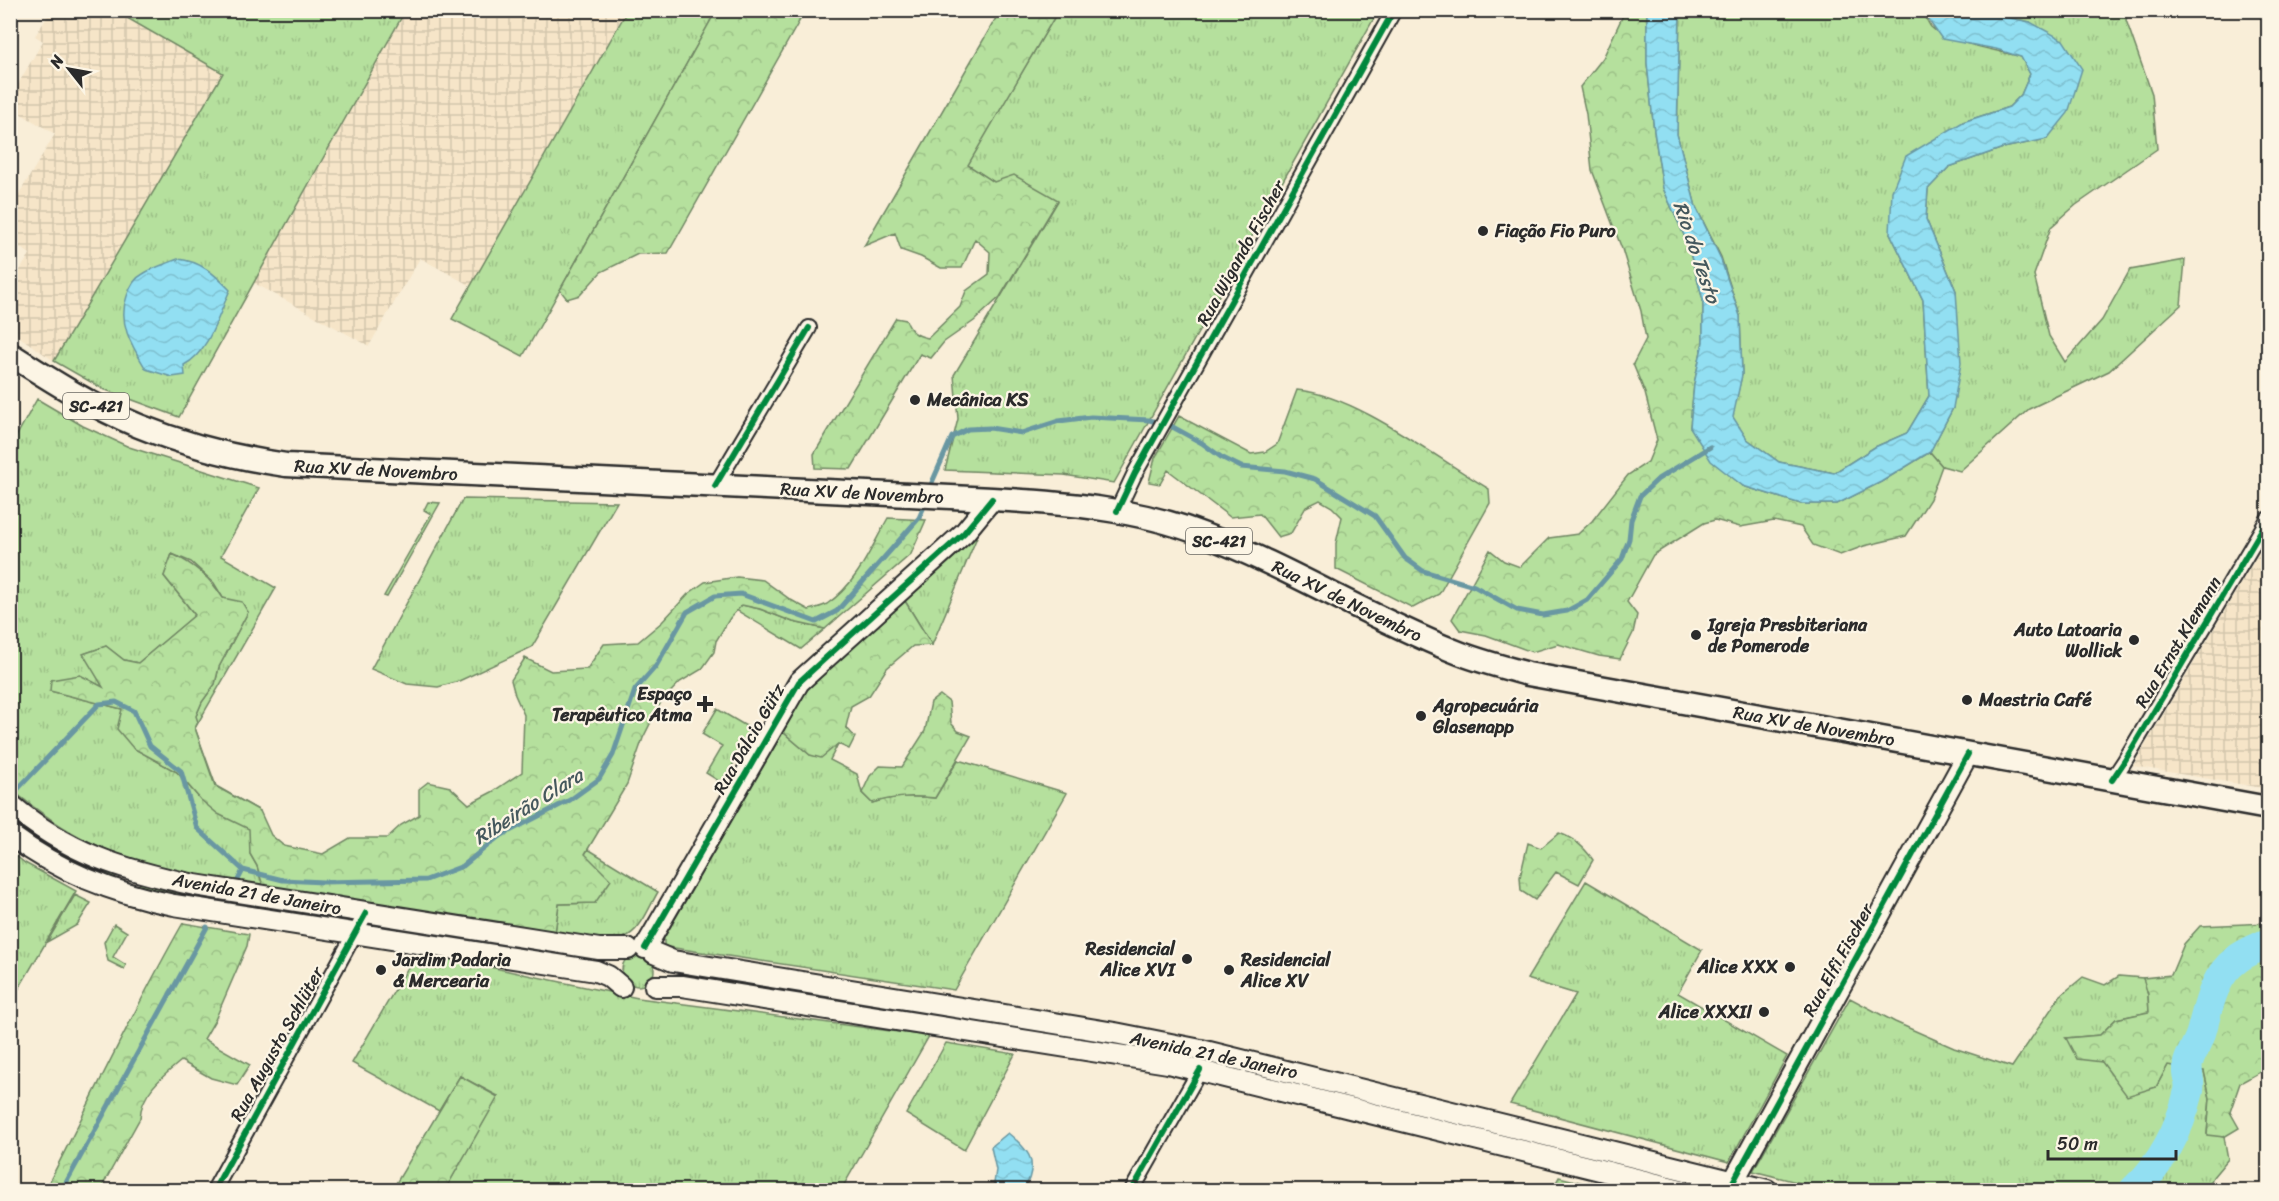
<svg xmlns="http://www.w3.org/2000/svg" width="2279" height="1201" font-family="Sriracha,sans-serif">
<defs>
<pattern id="industrial-grid" width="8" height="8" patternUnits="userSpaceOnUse" patternTransform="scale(1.5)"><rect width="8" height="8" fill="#f6e5c8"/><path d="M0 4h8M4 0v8" fill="none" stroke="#d3c5ac"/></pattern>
<pattern id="grass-tufts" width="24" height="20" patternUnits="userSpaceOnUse" patternTransform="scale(1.5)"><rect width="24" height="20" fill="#b5e09d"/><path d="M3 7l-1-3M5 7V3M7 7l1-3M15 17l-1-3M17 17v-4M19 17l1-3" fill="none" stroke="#9cc087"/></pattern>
<pattern id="forest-crowns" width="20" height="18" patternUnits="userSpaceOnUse" patternTransform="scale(1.5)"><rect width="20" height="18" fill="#b5e09d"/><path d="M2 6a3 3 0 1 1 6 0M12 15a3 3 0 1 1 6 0" fill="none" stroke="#9cc087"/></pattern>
<pattern id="water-waves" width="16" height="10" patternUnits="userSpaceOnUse" patternTransform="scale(1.5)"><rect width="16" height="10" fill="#92dff2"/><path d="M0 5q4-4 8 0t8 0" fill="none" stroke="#7ec0d0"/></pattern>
</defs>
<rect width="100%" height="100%" fill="#f9eed8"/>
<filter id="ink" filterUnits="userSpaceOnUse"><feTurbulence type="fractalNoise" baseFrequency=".0167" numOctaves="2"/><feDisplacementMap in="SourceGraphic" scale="12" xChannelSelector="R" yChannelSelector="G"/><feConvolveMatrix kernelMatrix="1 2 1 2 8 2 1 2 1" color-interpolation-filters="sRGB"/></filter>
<g filter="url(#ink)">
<path fill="url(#industrial-grid)" d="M51,11H115L224,73L54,361L11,331L10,286L30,254L11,242V207L55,134L11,108V96L43,41L35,36Z
M405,11H627L471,286L420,258L369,346L254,283Z
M2268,538V789L2133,766Z"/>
<path fill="url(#grass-tufts)" stroke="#708664" stroke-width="1.5" fill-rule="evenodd" d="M115,11H405L179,417L103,389L54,361L223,73Z
M627,11H716L523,356L452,319Z
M1058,11H1378L1114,483L1064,475L945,470L958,419L954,375L1058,201L994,182L967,165Z
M1680,11H1922C1925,16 1928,23 1931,27C1946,43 1999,50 2021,57L2030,74L2021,95L2009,107L1963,122L1890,233L1923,300L1929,396L1907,433L1875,447L1834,473L1779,462L1747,439L1732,417L1742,375L1740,316L1721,257L1696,207L1677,134Z
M1988,11H2129L2126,20L2152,94L2157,149L2076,205L2051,227L2034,275L2049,336L2065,362L2102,320L2130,270L2185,260L2181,305L2109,371L2029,409L1960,471L1942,466L1930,452L1953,408L1956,291L1926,219L1928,189L1949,167L2003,148L2047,139L2030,22L1990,14Z
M37,399L83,426L129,447L259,488L221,556L276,588L195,728L216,786L260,811L250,854L257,866L263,886C205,876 143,869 90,842C61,828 35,809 11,789V446ZM172,554L191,562L214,583L223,598L248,612L219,667L215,684L202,702L196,716L195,728L215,786L259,811L201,800L177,772L133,748L122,709L50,691L80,675L104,688L84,654L106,646L124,660L138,663L195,615L164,576Z
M463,499L617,502L532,647L459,681L438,687L407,684L371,669Z
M428,502L440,503L387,597L384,596L431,514L424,510Z
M977,537L932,645L905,601Z
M742,605L760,609L793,622L825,629L801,649L736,610Z
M717,709L753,730L722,783L706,773L722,746L702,734Z
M783,732L810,755L838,744L830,760L857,774L862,793L872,803C894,796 913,796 935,798L958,760L1067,793L954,990L668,947L664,945V938Z
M14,819L43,840L116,875L114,879L40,844L11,822Z
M588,849L658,892C650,905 643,926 629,935C612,946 575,936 555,933L559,904L595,903L585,854Z
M11,852L25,863L76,891L11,1002Z
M1586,881L1702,950L1678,993L1787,1056L1729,1162L1510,1104L1576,994L1527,979Z
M140,882L180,891L325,914L324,920L138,888Z
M75,895L91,903L77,925L47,942Z
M114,924L127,932L113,957L126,965L124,969L108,961L104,942Z
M391,925L603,956L602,964L391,933Z
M417,952L638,998L929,1036L841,1190H445L498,1096L460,1076L439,1111L352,1063Z
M622 970a16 16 0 1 1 32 0a16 16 0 1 1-32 0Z
M685,971L1206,1058L1741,1190H1718L1343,1097L684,977Z
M2119,976L2143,978L2148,995L2149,1012L2116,1019L2100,1035L2066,1038L2102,1062L2156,1087L2168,1065L2204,1071L2210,1098L2207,1134L2224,1137L2228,1159L2213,1177L2207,1190H1828L1753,1171L1850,998L1895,1022L1954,1048L2012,1067L2060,996L2083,977L2105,985Z
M946,1043L1015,1054L964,1150L906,1114Z
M1559,1177L1612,1190H1552Z"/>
<path fill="url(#forest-crowns)" stroke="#708664" stroke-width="1.5" d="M716,11H805L668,253L638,254L601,272L580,295L567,299L560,290Z
M1000,11H1058L968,165L994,182L1014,175L1058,200L1000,297L974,321L944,342L931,358L920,354L851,469L815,468L814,454L896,318L906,320C910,331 916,336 928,338L960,307L966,291L989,274L990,252L975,239L962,268H941L921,257L901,250L895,233L864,246Z
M1625,11H1647V63L1654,131L1663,188L1687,242L1703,300V342L1694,384L1690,427L1743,486L1801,504H1837L1881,482L1930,452L1942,466L1930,499L1906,536L1864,546L1840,555L1813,545L1801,527L1774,521L1740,527L1715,520L1704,523L1653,555L1627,602L1637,615L1633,633L1620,659L1599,656L1558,644L1532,652L1486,635L1460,630L1452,619L1490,550L1504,561L1520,567L1549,538L1578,534L1592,521L1628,475L1648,462L1657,440L1645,393L1633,364L1646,339L1641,311L1622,249L1592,170L1586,114L1580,87L1603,58Z
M1297,390C1357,395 1436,458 1489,489L1490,503L1439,594L1413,608L1336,569V543L1342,517L1332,507L1320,500L1306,507L1291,533L1278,537L1260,514L1230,517L1168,470L1160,484L1149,482L1155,458L1179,416L1251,454L1265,452L1277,444Z
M888,518L926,520L911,554L825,629L793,622L760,609L742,605L730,618L716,641L714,652L702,669L680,682L661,702L643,738L627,784L585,854L611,880L595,903L559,904L555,933L263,886L257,866L250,854L249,829L218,814L201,800L177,772L133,748L117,729L122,709L50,691L51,680L80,675L103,687L83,654L106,646L124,660L138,663L195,615L164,576L172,554C194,564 210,577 223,598L242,602L248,612L219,667L215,684L202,702L196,716L198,722L195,728L215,786L260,811L271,835L284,846L323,854L350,838H387L401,825L419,815V789L428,782L450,787L469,804L492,792L522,772L524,715L515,695L511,680L525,658L551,671L587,669L604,644L638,642L662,622L688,594L705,582L737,577L763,580L791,600L809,610C815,608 822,607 827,604C857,584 871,548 888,518Z
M905,601L932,645L913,646L887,668L869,696L851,706L846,727L855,737L849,749L838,744L821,758L810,755L783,732L806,691L831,666Z
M940,695L949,702L951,723L958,731L971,736L935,798C913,796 894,796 872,803L862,793L870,776L880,766L902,767L925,731L931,702Z
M1559,833C1575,839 1584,847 1593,860L1579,884L1556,872L1535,900L1521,891L1520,877L1528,843L1541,848Z
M183,923L249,934L247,946L215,1020L204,1039L250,1065L237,1085L211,1078L181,1061C163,1076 141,1093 140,1118L100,1190H45C91,1101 133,1010 183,923Z
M2268,923V1059L2262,1071L2240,1083L2230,1112L2239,1128L2224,1137L2207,1135L2210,1098L2204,1071L2168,1065L2156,1087L2127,1096L2102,1062L2077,1059L2066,1038L2100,1035L2116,1019L2149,1012L2148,995L2143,978L2171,975L2184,944L2200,926Z
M460,1076L498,1097L445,1190H392Z"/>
<path fill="url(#water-waves)" stroke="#6997a2" stroke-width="1.5" d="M1647,11H1680L1677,134L1696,207L1720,257L1740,316L1742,375L1733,417L1747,439L1779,462L1834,473L1875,447L1907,433L1929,396L1923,300L1890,233L1892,191L1906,156L1963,122L2009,107L2021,95L2030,74L2021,57L1996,49L1942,39L1922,11H1988L1990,14L2030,22L2063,40L2082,69L2068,113L2047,139L2003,148L1949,167L1928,189L1926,219L1956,291L1961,363L1953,408L1930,452L1881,482L1837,504H1801L1743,486L1711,461L1690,427L1694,384L1703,342V300L1687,242L1663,188L1654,131L1647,63Z
M178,259C200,261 215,274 230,290C219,314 209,352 184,365L185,375L172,377L146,369C132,346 117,323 127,296C130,287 135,278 143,274C154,267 166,264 178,259Z
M1008,1133C1030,1151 1039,1162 1024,1190H993L996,1170L991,1147Z"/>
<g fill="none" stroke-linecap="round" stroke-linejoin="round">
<path stroke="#6997a2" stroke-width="5" d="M930,487L952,437L968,429L990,428L1022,433L1059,421L1091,417L1149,420L1169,425L1202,443L1221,457L1241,467L1285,471L1315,479L1375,516L1405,558L1423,571L1474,586L1517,610L1543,615L1567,611L1587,600L1622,559L1629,539L1631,520L1640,496L1658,479L1710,447
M10,797L99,704L116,702L134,711L150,746L181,771L197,828L243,870L283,880L323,882L426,880L463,866L498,837L570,800L599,779L613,755L635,690L656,666L687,612L715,596L741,594L816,622L837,611L919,518L926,502
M238,880L243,870
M62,1190L207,927"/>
<path stroke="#92dff2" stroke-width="30" d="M2134,1190C2162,1164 2180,1128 2189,1091C2191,1082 2186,1072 2188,1063C2191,1053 2198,1044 2201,1033C2208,1008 2213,977 2236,960C2245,952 2258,948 2268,943"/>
<g stroke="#2b2b2b" stroke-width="18">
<path id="street" d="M715,486L809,328
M1117,511L1135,473L1394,10
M2112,780L2124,762L2268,519
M214,1190L366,913
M1132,1190L1200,1070"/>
</g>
<g stroke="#2b2b2b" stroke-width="24">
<path id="secondary" d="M10,804C67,853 123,870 195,885L599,949H628
M10,835C60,872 113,893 174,905L596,971L608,976L621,987
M645,948L799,682L964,533L992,499
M654,953L673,961L1115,1033L1201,1050L1767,1190
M655,986H682L1168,1063L1681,1190
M1733,1182L1968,754"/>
</g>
<g stroke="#2b2b2b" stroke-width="27">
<path id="primary" d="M10,354C52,381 93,407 139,426C186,445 237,458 286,465L992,499C1063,503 1135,508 1202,534C1289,567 1368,617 1454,651C1478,661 1503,667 1528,674L2268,808"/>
</g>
<use href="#street" stroke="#fcf5e5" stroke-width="14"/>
<use href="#secondary" stroke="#fcf5e5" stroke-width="20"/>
<use href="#primary" stroke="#fcf5e5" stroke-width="22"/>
<g stroke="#fcf5e5" stroke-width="10">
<path id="cycleway" d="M715,486L809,328
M1117,511L1135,473L1394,10
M2112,780L2124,762L2268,519
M645,948L799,682L964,533L992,499
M1733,1182L1968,754
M214,1190L366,913
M1132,1190L1200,1070"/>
</g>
<use href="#cycleway" stroke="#00873e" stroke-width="6"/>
</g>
</g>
<g fill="#2b2b2b" stroke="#fcf5e5" stroke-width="2">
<circle cx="1483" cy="231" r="6"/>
<circle cx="915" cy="400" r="6"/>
<circle cx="1696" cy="635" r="6"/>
<circle cx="2134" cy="640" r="6"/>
<circle cx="1967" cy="700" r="6"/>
<path d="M702 695h6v6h6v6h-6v6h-6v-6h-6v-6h6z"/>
<circle cx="1421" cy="716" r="6"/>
<circle cx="1187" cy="959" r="6"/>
<circle cx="1790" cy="967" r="6"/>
<circle cx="381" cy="970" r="6"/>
<circle cx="1229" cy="970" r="6"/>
<circle cx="1764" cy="1012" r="6"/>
</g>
<g text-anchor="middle" stroke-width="4.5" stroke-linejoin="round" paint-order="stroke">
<g fill="#fcf5e5" stroke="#6a6863" stroke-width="1.5">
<rect x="63" y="393" width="66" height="26" rx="4.5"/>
<rect x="1186" y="528" width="66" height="26" rx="4.5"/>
</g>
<g font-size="16" font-weight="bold" fill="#2b2b2b">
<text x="96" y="412">SC-421</text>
<text x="1219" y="547">SC-421</text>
</g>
<g font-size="18" font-weight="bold" fill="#2b2b2b" stroke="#fcf5e5" text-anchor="start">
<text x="1495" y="237">Fiação Fio Puro</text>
<text x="927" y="406">Mecânica KS</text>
<text x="1708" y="631">Igreja Presbiteriana<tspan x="1708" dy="21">de Pomerode</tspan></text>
<text x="2122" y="636" text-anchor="end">Auto Latoaria<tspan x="2122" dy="21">Wollick</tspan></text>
<text x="692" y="700" text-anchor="end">Espaço<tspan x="692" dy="21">Terapêutico Atma</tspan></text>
<text x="1979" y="706">Maestria Café</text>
<text x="1433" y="712">Agropecuária<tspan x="1433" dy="21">Glasenapp</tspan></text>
<text x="1175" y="955" text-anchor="end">Residencial<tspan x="1175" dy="21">Alice XVI</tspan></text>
<text x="393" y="966">Jardim Padaria<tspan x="393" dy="21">&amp; Mercearia</tspan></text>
<text x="1241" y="966">Residencial<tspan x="1241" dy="21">Alice XV</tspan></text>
<text x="1778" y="973" text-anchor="end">Alice XXX</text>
<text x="1752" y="1018" text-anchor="end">Alice XXXII</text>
</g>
<g font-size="18" fill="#2b2b2b" stroke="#fcf5e5">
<text transform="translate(1241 253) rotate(-61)" y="6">Rua Wigando Fischer</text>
<text transform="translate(376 470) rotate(3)" y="6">Rua XV de Novembro</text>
<text transform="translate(862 493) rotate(3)" y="6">Rua XV de Novembro</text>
<text transform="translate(1347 601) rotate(26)" y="6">Rua XV de Novembro</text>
<text transform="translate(2178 642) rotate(-59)" y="6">Rua Ernst Klemann</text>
<text transform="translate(1814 726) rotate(10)" y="6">Rua XV de Novembro</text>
<text transform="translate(749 739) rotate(-60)" y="6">Rua Dálcio Gütz</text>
<text transform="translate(257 894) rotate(10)" y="6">Avenida 21 de Janeiro</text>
<text transform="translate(1838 960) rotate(-61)" y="6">Rua Elfi Fischer</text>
<text transform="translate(277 1044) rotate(-61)" y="6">Rua Augusto Schlüter</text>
<text transform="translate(1214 1055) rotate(12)" y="6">Avenida 21 de Janeiro</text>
</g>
<g font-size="20" font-style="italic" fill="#45585d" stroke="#fcf5e5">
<text transform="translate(1697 252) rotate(71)" y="7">Rio do Testo</text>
<text transform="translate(528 806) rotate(-32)" y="7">Ribeirão Clara</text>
</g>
</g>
<rect width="2279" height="1201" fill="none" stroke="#fcf5e5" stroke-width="36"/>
<rect x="18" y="18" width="2243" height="1165" fill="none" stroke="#2b2b2b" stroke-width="2" filter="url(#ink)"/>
<g transform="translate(69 69) rotate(301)" stroke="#fcf5e5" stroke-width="4.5" paint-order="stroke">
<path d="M0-4.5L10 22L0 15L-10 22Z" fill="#2b2b2b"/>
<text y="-9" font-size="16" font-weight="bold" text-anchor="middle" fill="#2b2b2b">N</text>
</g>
<path d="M2048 1150v9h128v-9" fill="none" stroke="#2b2b2b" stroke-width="3"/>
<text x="2057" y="1150" font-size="18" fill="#2b2b2b" stroke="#fcf5e5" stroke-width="4.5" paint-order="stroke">50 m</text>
</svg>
